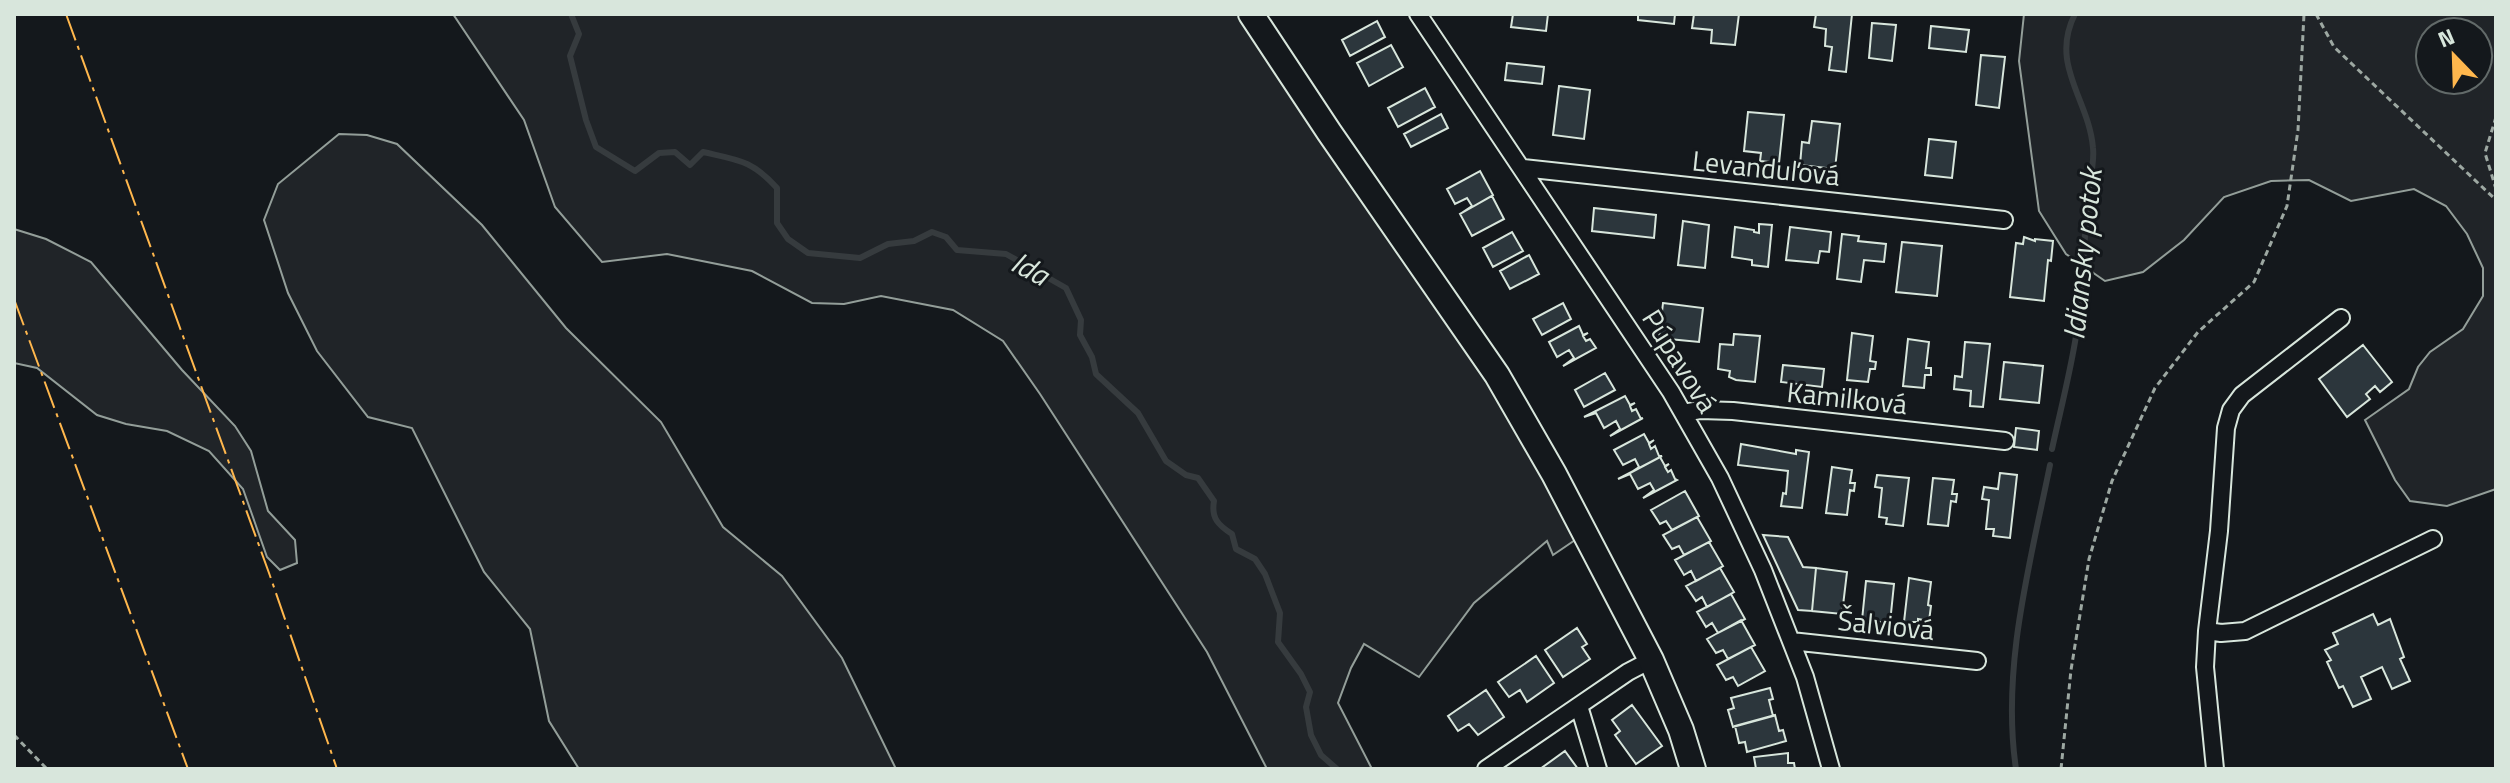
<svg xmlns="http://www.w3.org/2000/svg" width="2510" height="783" font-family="'Titillium Web',sans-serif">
<rect width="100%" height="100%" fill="#14181c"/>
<path fill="#202428" stroke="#939e99" stroke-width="2" fill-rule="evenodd" d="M453,14H1239L1478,364L1578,538L1553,555L1547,541L1474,603L1419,677L1364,644L1351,668L1338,703L1372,769H1267L1207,652L1040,394L1003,341L953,310L881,296L844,304L812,303L752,271L667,254L602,262L555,207L524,120Z
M2024,14H2496V489L2447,506L2410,501L2395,480L2365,420L2409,389L2418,367L2430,352L2463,329L2483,296V268L2467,234L2446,206L2414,189L2351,201L2309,180L2271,181L2224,197L2184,240L2143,272L2105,281L2066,254L2039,211L2019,61ZM2478,32V80H2430V32Z
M339,134L367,135L397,144L482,225L566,328L661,422L723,527L782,576L842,658L896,769H579L549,721L530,629L484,572L412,428L368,417L317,351L288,293L264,220L278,184Z
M14,229L46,239L91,262L182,370L235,426L251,451L268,511L295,540L297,563L280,570L267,557L243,489L209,451L167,431L126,424L97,415L37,368L14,363Z"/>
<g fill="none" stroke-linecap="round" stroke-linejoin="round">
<path stroke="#363b3e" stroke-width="6" d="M571,14L579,34L570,56L586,120L596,147L635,171L659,153L675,152L690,165L703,152C738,160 752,160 777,188V223L788,239L808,253L860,258L888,244L914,241L932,232L946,237L957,250L1006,254L1066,288L1081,320L1080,335L1092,357L1096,374L1138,413L1166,461L1186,475L1198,478L1214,501C1211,518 1218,525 1232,534L1236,549L1255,559L1265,574L1280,613L1278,642L1301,674L1310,692L1306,707L1311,735L1321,755L1337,769
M2052,449C2060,412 2070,374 2076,336C2083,292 2084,247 2087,202C2088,185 2095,165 2093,148C2089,99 2049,65 2075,14
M2016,769C2001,668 2030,564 2050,465"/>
</g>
<path fill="#2c363c" stroke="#d8e6dc" stroke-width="2" d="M1513,14H1548L1546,31L1511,27Z
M1638,14H1675L1674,24L1638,20Z
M1694,14H1739L1735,45L1711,43L1712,30L1692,28Z
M1816,14H1852L1846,72L1829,70L1832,47L1825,46L1826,29L1814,27Z
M1377,21L1385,37L1350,56L1342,40Z
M1872,23L1896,25L1892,61L1869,58Z
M1931,26L1969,30L1966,52L1929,48Z
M1391,45L1403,67L1369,86L1357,63Z
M1981,55L2005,57L1999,108L1976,105Z
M1507,63L1544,67L1542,84L1505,80Z
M1559,86L1590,90L1584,139L1553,135Z
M1425,88L1435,107L1398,127L1388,108Z
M1748,112L1784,115L1779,163L1760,161L1761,153L1744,151Z
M1441,114L1448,128L1411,147L1404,134Z
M1812,121L1840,124L1835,169L1800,165L1802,142L1809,143Z
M1929,139L1956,142L1952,178L1925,175Z
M1480,171L1493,195L1460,214L1472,206L1467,198L1455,204L1447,189Z
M1492,196L1504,219L1472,236L1460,214Z
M1594,208L1656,215L1654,238L1592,231Z
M1683,221L1709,225L1705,268L1678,265Z
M1759,224L1772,225L1768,267L1752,265V260L1732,257L1735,227L1754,230V232L1759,233Z
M1790,227L1831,232L1829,252L1820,251L1818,263L1786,260Z
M1512,232L1523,251L1493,267L1483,248Z
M1842,234L1859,236L1858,241L1886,244L1884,262L1864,260L1861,282L1837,279Z
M2024,237L2035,241V239L2053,241L2051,261L2048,260L2044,301L2010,297L2016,243L2023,244Z
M1902,242L1942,246L1937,296L1896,292Z
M1529,255L1539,274L1510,289L1500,271Z
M1563,303L1571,319L1542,335L1533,319Z
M1663,303L1703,308L1699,342L1659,338Z
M1579,326L1583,335L1588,333L1583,336L1586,341L1590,339L1596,348L1563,366L1574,358L1569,350L1557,357L1549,342Z
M1852,333L1873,336L1870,361L1876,362L1875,369H1870L1868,382L1847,380Z
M1734,334L1760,336L1755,382L1736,380L1729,377L1730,371L1718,369L1720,344L1733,345Z
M1908,339L1929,342L1926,368H1931V375H1925L1924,388L1903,386Z
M1965,342L1990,344L1983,407L1970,406L1971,391L1954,389L1955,376L1962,377Z
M2363,345L2392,382L2380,392L2375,386L2366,394L2370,399L2347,417L2319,379Z
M2004,362L2043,366L2039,403L2000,399Z
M1783,365L1824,369L1822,387L1781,382Z
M1605,373L1615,390L1584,407L1575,390Z
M1625,396L1630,405L1635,403L1630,406L1632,411L1636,409L1641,419L1643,418L1610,436L1620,429L1616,421L1604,428L1596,413L1584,417Z
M2016,428L2039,431L2037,450L2014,447Z
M1644,434L1649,443L1654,440L1649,444L1651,449L1655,446L1659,456H1662L1630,473L1639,467L1635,459L1623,465L1614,450Z
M1741,444L1796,454V450L1809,452L1802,508L1781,506L1783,493L1786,494L1788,471L1738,465Z
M1660,457L1665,466L1669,464L1665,467L1668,472L1671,470L1675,479L1677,480L1643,498L1654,490L1650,483L1638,489L1630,474L1618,479Z
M1832,467L1852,470L1850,483H1855L1854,491L1850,490L1847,515L1826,513Z
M2000,473L2017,475L2010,538L1993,536L1994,529H1986L1989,500L1982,499L1984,487L1998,489Z
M1877,475L1909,478L1903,526L1886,524L1887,518L1879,517L1882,488L1875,487Z
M1933,478L1954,480L1952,494H1957L1956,502L1951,501L1948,526L1928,524Z
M1685,491L1699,516L1672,530L1666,521L1660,524L1651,510Z
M1697,517L1711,541L1684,555L1679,546L1672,549L1663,535Z
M1763,535L1788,537L1803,567L1816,568L1812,611L1798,610Z
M1709,542L1723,566L1696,581L1691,571L1684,575L1675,560Z
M1720,568L1734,592L1707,607L1702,597L1696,601L1686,586Z
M1816,568L1847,572L1842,614L1812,611Z
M1909,578L1931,582L1928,605L1931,606L1929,621L1918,619V622H1904Z
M1866,581L1894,584L1890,623L1862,620Z
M1731,594L1745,619L1718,633L1712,623L1706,627L1697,612Z
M2373,614L2378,625L2390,619L2404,657L2400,659L2410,681L2392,689L2382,667L2361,677L2371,699L2353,707L2343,686L2339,688L2327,662L2331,660L2325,650L2338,644L2333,633Z
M1741,620L1755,645L1728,659L1723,650L1716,653L1707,639Z
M1577,628L1587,644L1582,647L1590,659L1563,677L1545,650Z
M1751,647L1765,671L1738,686L1733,677L1726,680L1717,665Z
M1536,656L1554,683L1527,702L1520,690L1509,697L1498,682Z
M1770,688L1773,699L1769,700L1773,716L1733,727L1728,710L1734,708L1731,698Z
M1486,690L1504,717L1478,735L1469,724L1458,731L1448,716Z
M1632,705L1662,746L1636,764L1615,735L1620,731L1612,720Z
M1775,715L1779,731L1783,730L1786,741L1747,752L1745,742L1739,743L1735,726Z
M1565,751L1578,769H1540Z
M1788,753V763H1794L1795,769H1756L1754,757Z"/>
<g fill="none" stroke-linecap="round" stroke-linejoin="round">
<g stroke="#d8e6dc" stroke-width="20">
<path id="street" d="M1418,14L1671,392L1720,478L1763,570L1805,677L1831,769
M1523,168L2004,220
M1683,413L1700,410L1733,411L2005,441
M2207,631L2219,531L2226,428L2231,410L2242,395L2341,318
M1791,641L1977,661
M1579,706L1598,769
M1486,769L1628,672L1651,660
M2215,769L2205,667L2207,631L2221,633L2245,631L2433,539"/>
</g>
<g stroke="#d8e6dc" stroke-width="28">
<path id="secondary" d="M1251,14L1329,132L1497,375L1554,474L1651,660L1681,730L1693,769"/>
</g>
<path stroke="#9da8a2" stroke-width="3" stroke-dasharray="6 4" stroke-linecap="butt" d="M2316,14L2334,47L2496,200
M2496,117L2485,153L2496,189
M14,735L47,769
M2061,769L2071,670L2089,559L2112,481L2155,388L2198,332L2254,282L2287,206L2298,130L2304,14"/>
<use href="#street" stroke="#14181c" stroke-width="16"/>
<use href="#secondary" stroke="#14181c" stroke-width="24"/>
<path stroke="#ffb74d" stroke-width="2" stroke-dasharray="28 6 4 6" stroke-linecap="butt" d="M66,14L269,573L337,769
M14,299L188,769"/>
</g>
<g text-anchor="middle" stroke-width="6" stroke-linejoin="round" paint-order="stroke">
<g font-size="28" fill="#d8e6dc" stroke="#14181c">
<text transform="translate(1766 168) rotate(6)" y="10">Levanduľová</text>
<text transform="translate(1680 361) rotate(58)" y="10">Púpavová</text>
<text transform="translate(1847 398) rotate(6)" y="10">Kamilková</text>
<text transform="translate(1886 625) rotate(6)" y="10">Šalviová</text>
</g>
<g font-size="30" font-style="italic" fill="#d8e6dc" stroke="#14181c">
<text transform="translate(2083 254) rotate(-84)" y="10">Idiansky potok</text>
<text transform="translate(1030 269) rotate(28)" y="10">Ida</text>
</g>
</g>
<rect width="2510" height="783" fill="none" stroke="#d8e6dc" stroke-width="32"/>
<g transform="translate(2454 56) rotate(337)"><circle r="38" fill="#14181c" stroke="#626a69" stroke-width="2"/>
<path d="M0-6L14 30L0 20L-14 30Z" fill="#ffb74d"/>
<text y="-12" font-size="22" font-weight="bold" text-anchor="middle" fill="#d8e6dc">N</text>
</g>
</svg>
